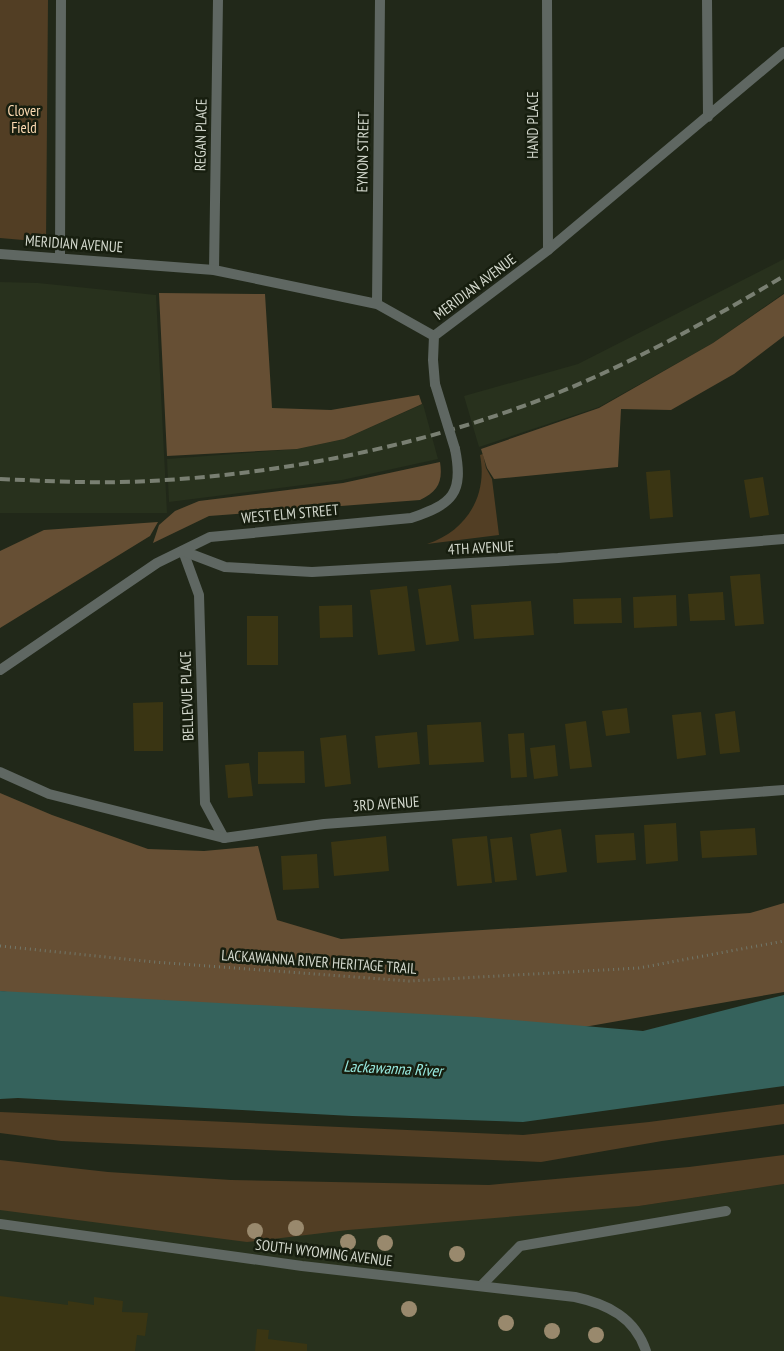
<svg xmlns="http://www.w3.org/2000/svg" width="784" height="1351" font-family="'PT Sans Narrow',sans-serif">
<rect width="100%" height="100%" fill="#212819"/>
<path fill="#28311d" d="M784,259V293L713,343L599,407L479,447L464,396L578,364Z
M0,282L38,283L156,295L167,513H0Z
M423,404L438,459L342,480L169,502L167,459L297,449L344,439Z
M784,1184V1351H0V1204L639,1206Z"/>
<path fill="#523e24" d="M0,0H48L46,242L0,238Z
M483,454L486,468L492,479L499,535L427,544C467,531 488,495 480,455Z
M784,1104V1124L662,1141L541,1162L61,1141L0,1133V1112L523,1135L649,1122Z
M784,1155V1184L639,1206L348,1230L247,1242L0,1210V1160L108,1172L231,1180L489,1185L689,1167Z"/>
<path fill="#664f34" d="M159,293L265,294L272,408L331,410L419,395L422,404L344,439L297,449L167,456Z
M784,294V336L734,374L671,410L621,409L618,467L494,479L487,468L481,449L599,408L713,343Z
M440,462C443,482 438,491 420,500L209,516L153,543L159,525L175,511L199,501L343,483Z
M158,522L150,536L0,628V551L44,530Z
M0,793L52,815L148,849L204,851L258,846L277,920L341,939L750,913L784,903V992L584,1027L123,1009L0,991Z"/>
<path fill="#35625c" d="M0,991L477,1017L643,1031L784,995V1086L523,1122L352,1116L18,1098L0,1099Z"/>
<path fill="#3a3513" d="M670,470L673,517L650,519L646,472Z
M763,477L769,515L750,518L744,480Z
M760,574L764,624L735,626L730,576Z
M451,585L459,641L426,645L418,589Z
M407,586L415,651L378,655L370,590Z
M723,592L725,620L690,621L688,594Z
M676,595L677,626L634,628L633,597Z
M621,598L622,623L574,624L573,599Z
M531,601L534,635L474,639L471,605Z
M352,605L353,637L320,638L319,606Z
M247,616H278V665H247Z
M163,702V751H134L133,703Z
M627,708L630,733L606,736L602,711Z
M735,711L740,752L720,754L715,714Z
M701,712L706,755L677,759L672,715Z
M586,721L592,767L570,769L565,724Z
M481,722L484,762L429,765L427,725Z
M417,732L420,764L378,768L375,736Z
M524,733L527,777L511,778L508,734Z
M346,735L351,784L325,787L320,738Z
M555,745L558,776L534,779L530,748Z
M304,751L305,783L258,784V752Z
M249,763L253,796L228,798L225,765Z
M676,823L678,861L646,864L644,825Z
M755,828L757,855L702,858L700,831Z
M561,829L567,872L536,876L530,834Z
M634,833L636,860L597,863L595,835Z
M386,836L389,871L334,876L331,842Z
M487,836L492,883L457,886L452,839Z
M512,837L517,880L495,882L490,839Z
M317,854L319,888L283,890L281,856Z
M0,1296L68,1305V1301L94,1305V1297L123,1301L122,1312L148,1313L145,1336L137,1335L135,1351H0Z
M257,1329L269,1330L268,1339L307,1344V1351H255Z"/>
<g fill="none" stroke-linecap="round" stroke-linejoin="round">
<path stroke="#72786b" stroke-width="3" stroke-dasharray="1 4" stroke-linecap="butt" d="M0,946L154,962L409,981L639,968L784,941"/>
<path stroke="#5f6762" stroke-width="10" d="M547,0L548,250
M214,270L218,0
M183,551L199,595L205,803L224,838
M481,1286L520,1246L726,1211"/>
<path stroke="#5f6762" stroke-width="10" d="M707,0L708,117
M0,254L214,270L377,304L434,336
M60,257L61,0
M377,304L380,0
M434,336L548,250L784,52
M434,336L433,360L435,384
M183,551L225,567L312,572L558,558L784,539
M0,670L157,563L210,537L411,518C453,504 464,493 455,449
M0,772L49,794L224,838L324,824L784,790
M0,1224L302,1266L575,1297C608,1304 635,1318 646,1351"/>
<path stroke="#797f72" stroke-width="4" stroke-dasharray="10 5" stroke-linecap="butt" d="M0,479C49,481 99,484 149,481C290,474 441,442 572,387C645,356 715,317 784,276"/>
<path stroke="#5f6762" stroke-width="10" d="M435,384L455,449"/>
</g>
<g fill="#99896d">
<circle cx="296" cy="1228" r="8"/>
<circle cx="255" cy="1231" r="8"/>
<circle cx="348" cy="1242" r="8"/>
<circle cx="385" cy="1243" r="8"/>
<circle cx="457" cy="1254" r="8"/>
<circle cx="409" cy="1309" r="8"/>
<circle cx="506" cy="1323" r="8"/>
<circle cx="552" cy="1331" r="8"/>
<circle cx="596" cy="1335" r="8"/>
</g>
<g text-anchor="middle" stroke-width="5" stroke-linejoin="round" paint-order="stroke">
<g font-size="15" fill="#fbd9b1" stroke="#171e0f">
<text x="24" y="116">Clover<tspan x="24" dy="17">Field</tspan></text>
</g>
<g font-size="15" fill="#d3d8cd" stroke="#171e0f">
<text transform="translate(533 125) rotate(-90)" y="5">HAND PLACE</text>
<text transform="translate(201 135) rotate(-89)" y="5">REGAN PLACE</text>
<text transform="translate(363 152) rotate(-89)" y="5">EYNON STREET</text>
<text transform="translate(74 244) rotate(4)" y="5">MERIDIAN AVENUE</text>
<text transform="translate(475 287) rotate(-37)" y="5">MERIDIAN AVENUE</text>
<text transform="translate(290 514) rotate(-5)" y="5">WEST ELM STREET</text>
<text transform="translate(481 548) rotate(-3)" y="5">4TH AVENUE</text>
<text transform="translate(187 696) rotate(-92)" y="5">BELLEVUE PLACE</text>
<text transform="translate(386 804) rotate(-4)" y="5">3RD AVENUE</text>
<text transform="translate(319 962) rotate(4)" y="5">LACKAWANNA RIVER HERITAGE TRAIL</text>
<text transform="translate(324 1253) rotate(7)" y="5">SOUTH WYOMING AVENUE</text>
</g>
<g font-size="16" font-style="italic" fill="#97e8de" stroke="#171e0f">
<text transform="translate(393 1068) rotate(3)" y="6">Lackawanna River</text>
</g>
</g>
</svg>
